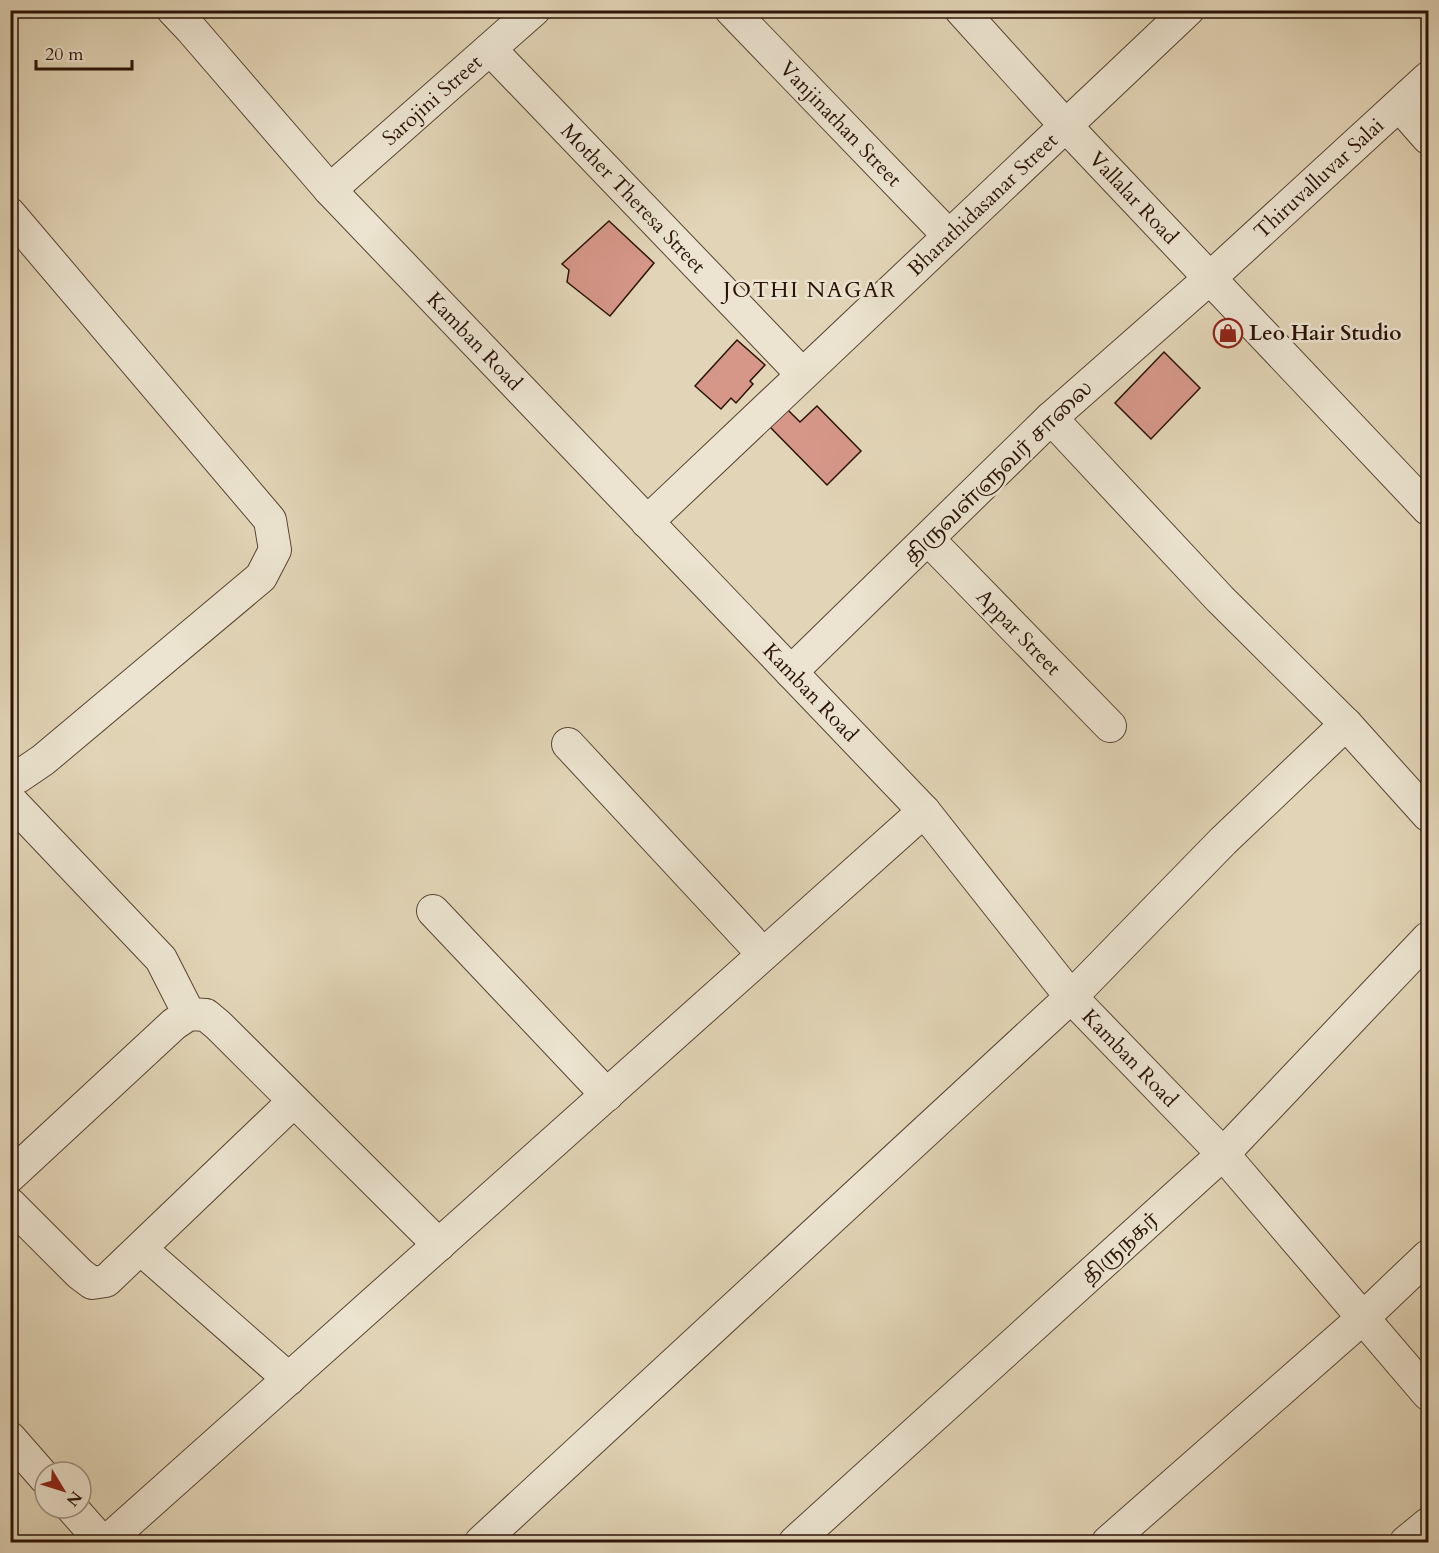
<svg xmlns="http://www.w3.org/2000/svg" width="1439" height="1553" font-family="Cardo,'Noto Serif Tamil',serif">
<rect width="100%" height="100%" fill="#e2d5b7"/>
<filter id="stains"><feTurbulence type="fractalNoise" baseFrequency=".00333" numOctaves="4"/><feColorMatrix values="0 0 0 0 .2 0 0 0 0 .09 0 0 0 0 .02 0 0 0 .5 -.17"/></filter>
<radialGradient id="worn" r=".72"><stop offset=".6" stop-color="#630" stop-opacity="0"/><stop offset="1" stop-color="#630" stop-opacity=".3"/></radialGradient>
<path fill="#d69789" stroke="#2b1308" stroke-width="1.5" d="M609,221L654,263L610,316L567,282L569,270L562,264Z
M737,340L765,365L750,381L753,384L736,403L731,398L721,409L695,386Z
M1164,352L1200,388L1151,439L1115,403Z
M817,406L861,451L827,485L770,427L787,409L800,422Z"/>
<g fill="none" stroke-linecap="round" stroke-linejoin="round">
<g stroke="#594434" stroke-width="34">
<g id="minor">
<path id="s1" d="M173,10L191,29L330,190L924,811L1071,997L1223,1154L1428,1394"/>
<path id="s2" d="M731,10L949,236"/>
<path id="s3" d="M961,10L1065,125L1428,509"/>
<path id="s4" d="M490,49L802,374"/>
<path d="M1399,105L1428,138"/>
<path id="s5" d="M330,190L534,10"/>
<path d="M10,214L270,520L275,550L261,577L43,760L18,777H10"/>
<path d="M1051,418L1220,599L1346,724L1428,815"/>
<path id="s6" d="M647,522L1188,10"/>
<path id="s7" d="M928,539L1110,726"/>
<path id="s8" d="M791,672L1051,418L1210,278L1428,78"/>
<path d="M568,744L763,954"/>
<path d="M10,800L161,959L189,1014"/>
<path d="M433,911L607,1095"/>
<path d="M10,1176L174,1024L189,1014L206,1015L218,1025L439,1245"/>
<path d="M10,1204L80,1274L92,1283L106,1281L294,1101"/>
<path d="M141,1249L289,1379"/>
<path d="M10,1438L45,1478"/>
<path d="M72,1508L102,1542"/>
<path d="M106,1542L924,811"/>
<path d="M481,1542L1071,997L1223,841L1346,724"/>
<path d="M795,1542L1223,1154L1428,938"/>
<path d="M1108,1542L1364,1317L1428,1256"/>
<path d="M1406,1542L1428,1524"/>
</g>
</g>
<use href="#minor" stroke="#ece4d0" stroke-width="32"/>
</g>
<defs>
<g id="shop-ring" transform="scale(1.5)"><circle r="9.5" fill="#ece4d0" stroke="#8f2418" stroke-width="1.5"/><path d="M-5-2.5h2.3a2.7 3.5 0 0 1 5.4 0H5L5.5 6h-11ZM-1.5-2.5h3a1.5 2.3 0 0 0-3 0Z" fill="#8f2418"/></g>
</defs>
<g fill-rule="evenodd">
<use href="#shop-ring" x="1228" y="333"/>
</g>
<g text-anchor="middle" stroke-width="5" stroke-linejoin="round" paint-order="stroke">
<g font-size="21" fill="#2b1308" stroke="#ece4d0">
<text dy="7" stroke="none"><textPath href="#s5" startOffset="136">Sarojini Street</textPath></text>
<text dy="7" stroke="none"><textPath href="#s2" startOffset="158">Vanjinathan Street</textPath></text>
<text dy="7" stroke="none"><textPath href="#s8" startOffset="723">Thiruvalluvar Salai</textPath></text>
<text dy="7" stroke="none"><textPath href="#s3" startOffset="255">Vallalar Road</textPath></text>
<text dy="7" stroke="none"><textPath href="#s4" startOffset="207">Mother Theresa Street</textPath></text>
<text dy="7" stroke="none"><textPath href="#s6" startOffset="462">Bharathidasanar Street</textPath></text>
<text dy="7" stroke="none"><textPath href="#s1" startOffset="448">Kamban Road</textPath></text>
<text transform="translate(998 472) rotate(-44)" y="7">திருவள்ளுவர் சாலை</text>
<text dy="7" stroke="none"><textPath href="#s7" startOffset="130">Appar Street</textPath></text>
<text dy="7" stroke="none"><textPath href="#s1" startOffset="934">Kamban Road</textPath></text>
<text dy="7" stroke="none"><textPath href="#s1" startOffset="1420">Kamban Road</textPath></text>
<text transform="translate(1120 1248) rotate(-42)" y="7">திருநகர்</text>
</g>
<g font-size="21" font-weight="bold" fill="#2b1308" stroke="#ece4d0" text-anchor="start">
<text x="1249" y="340">Leo Hair Studio</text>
</g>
<g font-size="22" letter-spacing="1.5" fill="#2b1308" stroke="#ece4d0">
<text x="810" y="297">JOTHI NAGAR</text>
</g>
</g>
<rect width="1439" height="1553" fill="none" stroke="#e2d5b7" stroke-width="36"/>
<rect x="12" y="12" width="1415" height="1529" fill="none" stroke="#2b1308" stroke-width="3"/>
<rect x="18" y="18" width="1403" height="1517" fill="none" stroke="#2b1308" stroke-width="1.5"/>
<g transform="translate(63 1490) rotate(128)"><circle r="28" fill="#ece4d0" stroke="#9f9080" stroke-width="1.5"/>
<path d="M0-4.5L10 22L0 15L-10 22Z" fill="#8f2418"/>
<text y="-9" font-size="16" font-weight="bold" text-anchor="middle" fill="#2b1308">N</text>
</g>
<path d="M36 60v9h96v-9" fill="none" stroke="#2b1308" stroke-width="3"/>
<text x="45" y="60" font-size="18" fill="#2b1308" stroke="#ece4d0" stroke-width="4.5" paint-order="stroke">20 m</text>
<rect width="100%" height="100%" filter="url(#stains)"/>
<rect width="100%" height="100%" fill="url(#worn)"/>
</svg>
